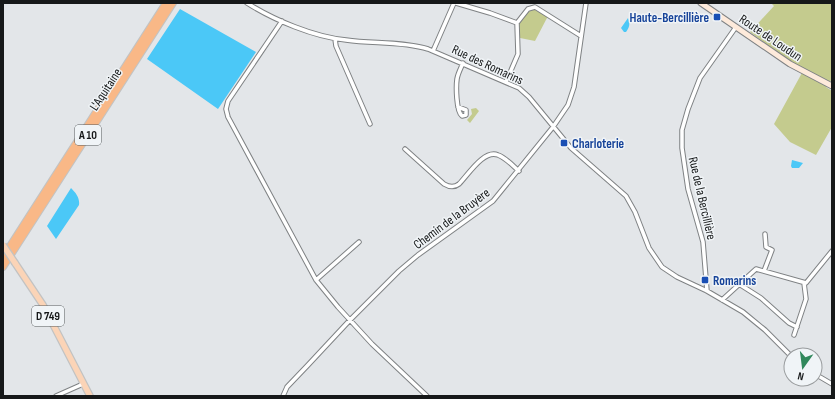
<svg xmlns="http://www.w3.org/2000/svg" width="835" height="399" font-family="'Sofia Sans Condensed',sans-serif">
<rect width="100%" height="100%" fill="#e3e6e9"/>
<path fill="#c4cb8e" d="M771,3H832V79L826,87L832,91V127L816,155L790,142L774,124L803,71L750,32L774,6Z
M536,8L548,16L535,41L520,38L519,24L530,9Z
M476,108L479,111L470,123L467,120L472,114L471,109Z"/>
<path fill="#4bc8f7" d="M180,9L256,52L218,109L147,59Z
M628,18C630,23 630,27 626,32H624L621,28Z
M792,160L803,163L799,168H792L791,166Z
M71,188C76,193 80,198 79,205L56,239L47,226Z"/>
<g fill="none" stroke-linecap="round" stroke-linejoin="round">
<g stroke="#7f8284" stroke-width="5.5">
<path id="minor" d="M247,3C274,20 314,37 346,40C373,44 401,41 428,49L519,88L529,97L571,148L626,196L635,212L649,248L662,267L677,277L707,291L743,312L765,330L791,356
M456,3L490,13L517,23L528,9L535,7L581,36
M282,21L228,101L226,109L228,117L316,280L338,307L372,344L427,396
M335,39L336,46L370,124
M433,51L454,3
M506,82L518,54L517,23
M458,107L466,110V115L462,116C456,111 456,86 457,79C458,73 461,68 463,63
M405,149L444,184C449,187 454,188 459,184C468,175 484,149 498,155C506,158 512,165 519,171
M764,271L772,250L766,247L765,234
M316,280L359,242
M739,284L761,298L789,323L797,327
M707,291L703,242L688,189L682,148V130L688,109L700,78L736,27
M722,300L756,269L806,283L832,251
M794,335L806,299L804,283
M815,374L832,384
M56,396L83,384
M283,396L287,387L308,365L350,320L399,271L418,255L493,201L553,127L568,105L574,87L586,3"/>
</g>
<g stroke="#7f8284" stroke-width="7">
<path id="secondary" d="M701,3L790,64L832,86"/>
</g>
<g stroke="#c2c3c3" stroke-width="8">
<path id="primary" d="M15,263L43,305L90,396"/>
</g>
<g stroke="#c2c3c3" stroke-width="8">
<path id="motorway" d="M3,257L166,3
M3,267L173,3"/>
</g>
<use href="#minor" stroke="#fff" stroke-width="3.5"/>
<use href="#secondary" stroke="#fdeadb" stroke-width="5"/>
<use href="#primary" stroke="#fbd4b7" stroke-width="5.5"/>
<use href="#motorway" stroke="#f9b887" stroke-width="6"/>
<g stroke="#c2c3c3" stroke-width="8" stroke-linecap="butt">
<path id="primary-bridge" d="M3,245L15,263"/>
</g>
<use href="#primary-bridge" stroke="#fbd4b7" stroke-width="5.5"/>
</g>
<g fill="#1a4fb4" stroke="#f0f4f7" stroke-width="1.5">
<rect x="713" y="13" width="8" height="8" rx="2"/>
<rect x="560" y="139" width="8" height="8" rx="2"/>
<rect x="701" y="276" width="8" height="8" rx="2"/>
</g>
<g text-anchor="middle" stroke-width="3" stroke-linejoin="round" paint-order="stroke">
<g fill="#f0f4f7" stroke="#575a5c" stroke-width="1">
<rect x="75" y="125" width="26" height="20" rx="3"/>
<rect x="32" y="306" width="32" height="20" rx="3"/>
</g>
<g font-size="12" font-weight="bold" fill="#161819">
<text x="88" y="139">A 10</text>
<text x="48" y="320">D 749</text>
</g>
<g font-size="13" font-weight="bold" fill="#164399" stroke="#f0f4f7" text-anchor="start">
<text x="709" y="22" text-anchor="end">Haute-Bercillière</text>
<text x="572" y="148">Charloterie</text>
<text x="713" y="285">Romarins</text>
</g>
<g font-size="13" fill="#161819" stroke="#f0f4f7">
<text transform="translate(771 37) rotate(34)" y="5">Route de Loudun</text>
<text transform="translate(488 64) rotate(25)" y="5">Rue des Romarins</text>
<text transform="translate(105 89) rotate(-57)" y="5">L'Aquitaine</text>
<text transform="translate(703 198) rotate(77)" y="5">Rue de la Bercillière</text>
<text transform="translate(451 218) rotate(-37)" y="5">Chemin de la Bruyère</text>
</g>
</g>
<rect width="835" height="399" fill="none" stroke="#161819" stroke-width="8"/>
<g transform="translate(803 367) rotate(194)"><circle r="19" fill="#f0f4f7" stroke="#999c9e"/>
<path d="M0-3L7 15L0 10L-7 15Z" fill="#30885c"/>
<text y="-6" font-size="11" font-weight="bold" text-anchor="middle" fill="#161819">N</text>
</g>
</svg>
